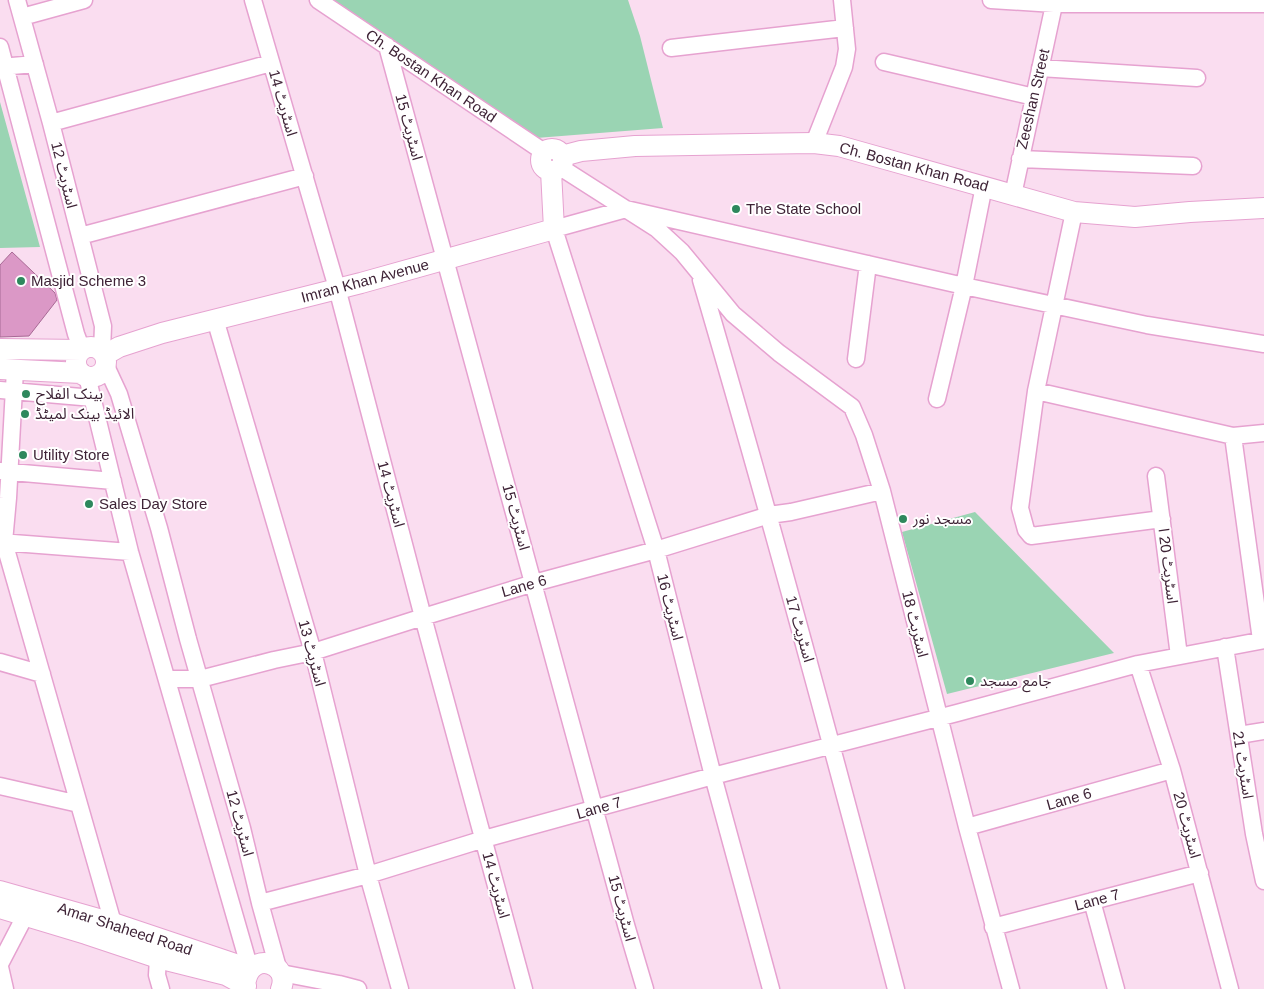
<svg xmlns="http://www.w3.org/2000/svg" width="1264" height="989" font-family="Arial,'Noto Sans Arabic',sans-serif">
<rect width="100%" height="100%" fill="#faddf0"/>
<path fill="#9ad4b3" d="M329,0H628L640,36L663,128L536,138Z
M0,102L40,247L0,248Z
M975,512L1114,653L947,694L902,532Z"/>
<path fill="#db98c6" stroke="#a86a95" d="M12,252L55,293L57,300L29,336L0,337V265Z"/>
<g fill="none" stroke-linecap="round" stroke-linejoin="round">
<g stroke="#e6a2d0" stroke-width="19">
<path id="minor" d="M17,0L51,123L103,326L102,351
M253,0L337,288L423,617L524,989
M318,0L544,152
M991,0L1054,4H1264
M22,17L84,0
M387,46L626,925L645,989
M0,47L76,334L82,350
M671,48L845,28
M884,62L1034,97
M0,67L35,64
M1040,68L1197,78
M51,123L271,63
M814,143L844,67L847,49L842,0
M1020,159L1193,166
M560,167L657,229L682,252L733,314L779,353L852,407L864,435L882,491L967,827L1011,989
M1013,195L1055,0
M1074,212L1036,391L1020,508L1026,530L1031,536L1162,519
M80,236L305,176
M701,280C770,515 834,752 896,989
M215,319L313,652L368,875L400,989
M856,359L868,264
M106,366L119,394L159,528L188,639L242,828L260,903L278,968
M15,370L8,498L4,542L113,923
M87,376L130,552L250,969
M0,390L93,398
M1036,391L1233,436L1264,433
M937,399L964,286L984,186
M1233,436L1261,640
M0,471L113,481
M1156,476L1179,656
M0,542L130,552
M1225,647L1254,834L1264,881
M0,662L42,674
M1138,664L1172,770L1230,989
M167,679H200L274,660L313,652L423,617L534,583L656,550L769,515L791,512L882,491
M1239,735L1264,731
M0,786L79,804
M967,827L1172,770
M1092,901L1116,989
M260,903L368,875L484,839L713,776L957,713L1138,664L1264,640
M993,927L1200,873
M158,958L157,975L161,989
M0,964L25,916
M0,967L5,989
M281,973L339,984L358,989
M771,989L713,776L656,550L554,229L626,209L964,286L1147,325L1264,344"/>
</g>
<g stroke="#e6a2d0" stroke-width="22">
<path id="major" d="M541 160a11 11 0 1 1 22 0a11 11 0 1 1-22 0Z
M562,156L581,151L635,146L814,143L839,146L1074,212L1135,217L1190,212L1264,208
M76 362a15 15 0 1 1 30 0a15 15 0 1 1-30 0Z
M0,349L82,350
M105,355L119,347L162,333L361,283L554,229L551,171
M0,369L81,373
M0,891L113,923L250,969
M0,908L86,934L158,958L226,975L246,986
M246,980C252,951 291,963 281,989"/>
</g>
<use href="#minor" stroke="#fff" stroke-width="16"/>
<use href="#major" stroke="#fff" stroke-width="20"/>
</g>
<g fill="#2e885d" stroke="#fff" stroke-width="2">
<circle cx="736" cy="209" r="5"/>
<circle cx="21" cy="281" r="5"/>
<circle cx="26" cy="394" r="5"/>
<circle cx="25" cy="414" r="5"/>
<circle cx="23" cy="455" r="5"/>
<circle cx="89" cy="504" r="5"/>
<circle cx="903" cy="519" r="5"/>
<circle cx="970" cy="681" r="5"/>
</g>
<g text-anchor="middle" stroke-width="4" stroke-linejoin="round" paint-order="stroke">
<g font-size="15" fill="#3e2336" stroke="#fff">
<text transform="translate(431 76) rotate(34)" y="5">Ch. Bostan Khan Road</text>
<text transform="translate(1033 99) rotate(-77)" y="5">Zeeshan Street</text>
<text transform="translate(283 103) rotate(74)" y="5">اسٹریٹ 14</text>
<text transform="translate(409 127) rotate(75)" y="5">اسٹریٹ 15</text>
<text transform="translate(914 167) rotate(15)" y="5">Ch. Bostan Khan Road</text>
<text transform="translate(64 175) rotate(76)" y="5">اسٹریٹ 12</text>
<text transform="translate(365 281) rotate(-15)" y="5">Imran Khan Avenue</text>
<text transform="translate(391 494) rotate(75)" y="5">اسٹریٹ 14</text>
<text transform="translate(516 517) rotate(75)" y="5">اسٹریٹ 15</text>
<text transform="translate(1168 566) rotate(83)" y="5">اسٹریٹ 20 ا</text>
<text transform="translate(524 586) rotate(-16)" y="5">Lane 6</text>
<text transform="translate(670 607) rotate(76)" y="5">اسٹریٹ 16</text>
<text transform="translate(915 624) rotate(76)" y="5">اسٹریٹ 18</text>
<text transform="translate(800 629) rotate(74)" y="5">اسٹریٹ 17</text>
<text transform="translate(312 653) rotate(75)" y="5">اسٹریٹ 13</text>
<text transform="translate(1243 765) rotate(81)" y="5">اسٹریٹ 21</text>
<text transform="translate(1069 799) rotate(-16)" y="5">Lane 6</text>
<text transform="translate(599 808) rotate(-16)" y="5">Lane 7</text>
<text transform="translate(240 823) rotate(75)" y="5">اسٹریٹ 12</text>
<text transform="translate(1187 825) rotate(75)" y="5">اسٹریٹ 20</text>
<text transform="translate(496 885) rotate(75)" y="5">اسٹریٹ 14</text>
<text transform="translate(1097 900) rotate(-15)" y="5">Lane 7</text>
<text transform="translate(622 908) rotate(75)" y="5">اسٹریٹ 15</text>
<text transform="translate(125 929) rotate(18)" y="5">Amar Shaheed Road</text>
</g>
<g font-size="15" fill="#3e2336" stroke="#fff" text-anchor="start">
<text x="746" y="214">The State School</text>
<text x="31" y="286">Masjid Scheme 3</text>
<text x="36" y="399">بینک الفلاح</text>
<text x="35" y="419">الائیڈ بینک لمیٹڈ</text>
<text x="33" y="460">Utility Store</text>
<text x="99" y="509">Sales Day Store</text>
<text x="913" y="524">مسجد نور</text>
<text x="980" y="686">جامع مسجد</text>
</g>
</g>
</svg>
